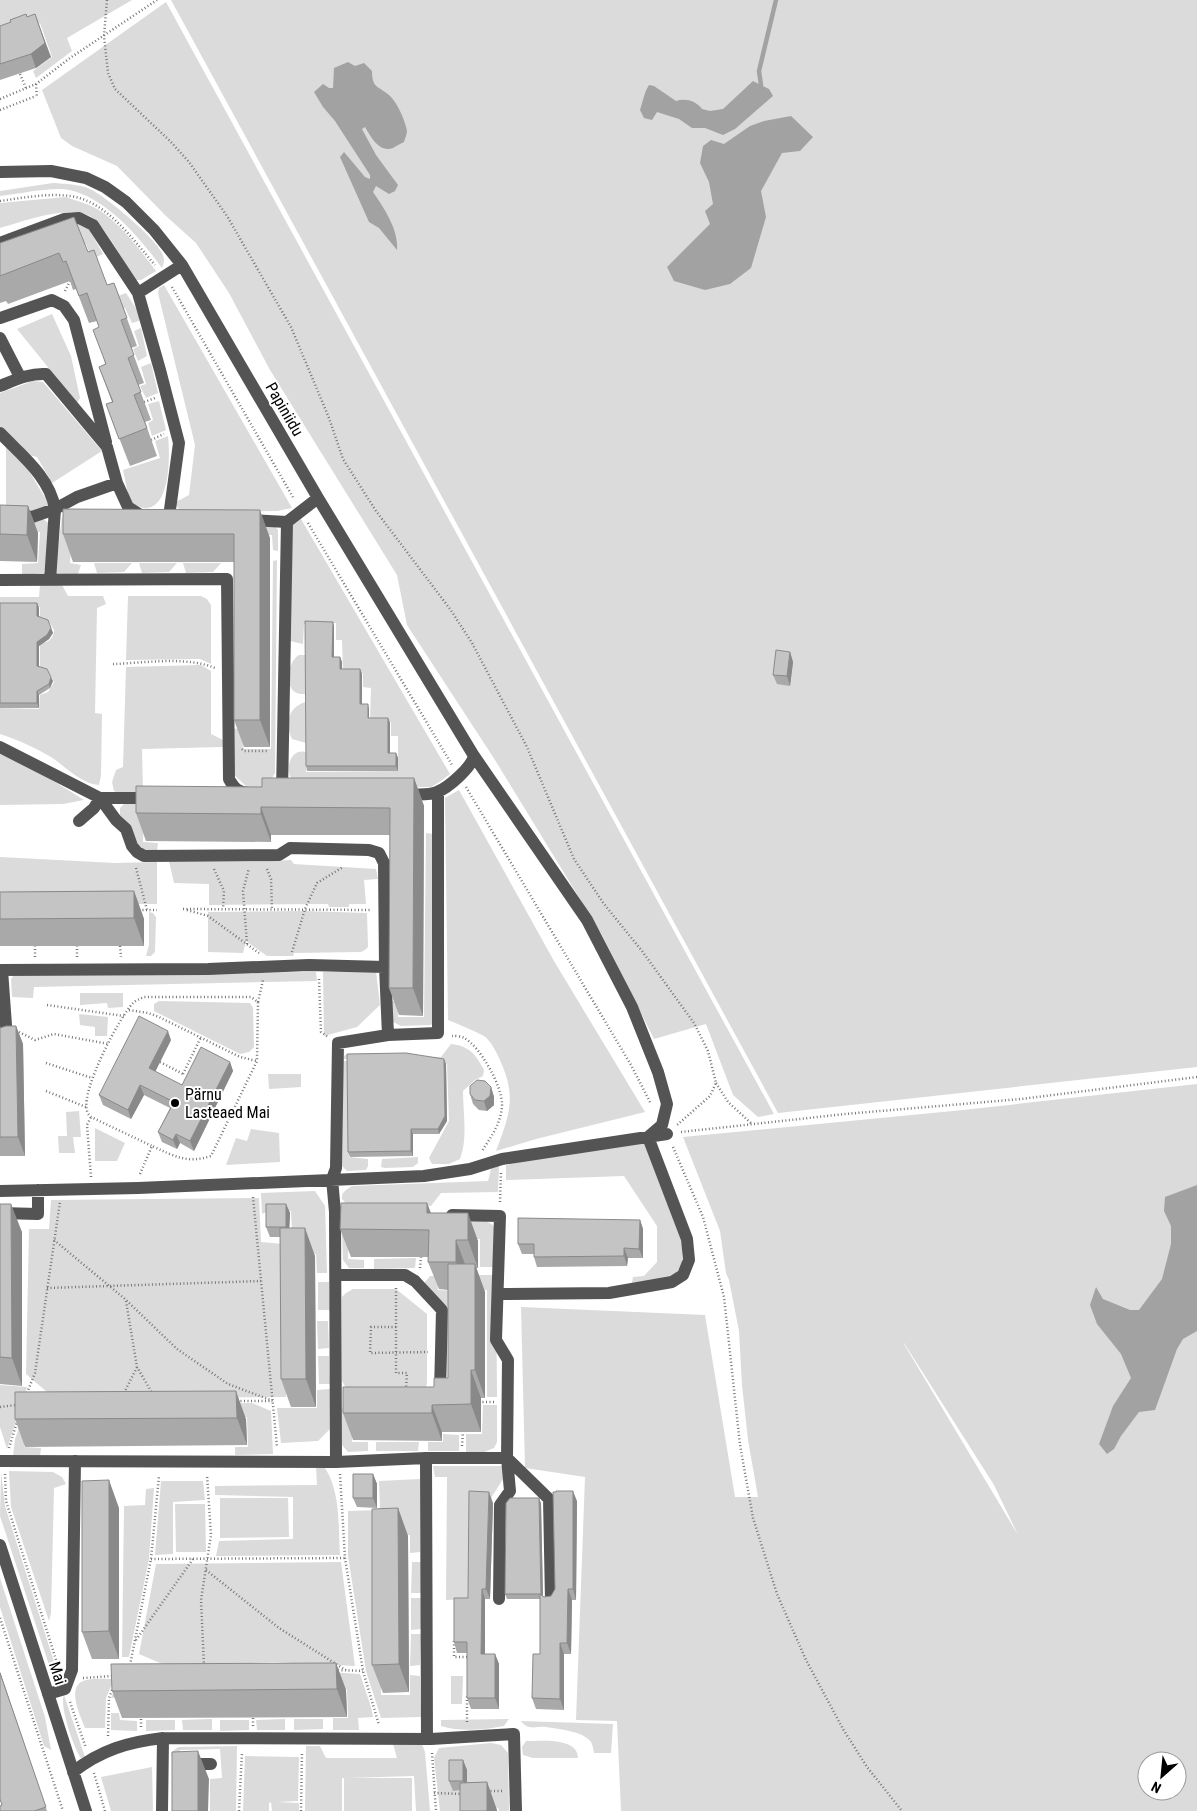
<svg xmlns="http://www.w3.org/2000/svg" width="1197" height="1811" font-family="'Roboto Condensed',sans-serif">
<rect width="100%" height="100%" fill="#fff"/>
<path fill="#dbdbdb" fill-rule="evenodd" d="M0,0H132L67,38L72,51L36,78L33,71L52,57L40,23L0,38Z
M171,0H1197V1067L778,1113Z
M166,2L774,1114L758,1117L733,1095L706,1024L654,1039L602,935L495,760L407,625L397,575L270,370L229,293L196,243L166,216L117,166L72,146L61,138L42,90Z
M53,183C66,184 78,184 90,189C107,197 154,237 162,253C165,259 164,263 162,268C141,239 107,198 69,190C53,186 18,194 0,196V191Z
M66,197C77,201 89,204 99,210C122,225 140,250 156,271L141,280H135C125,264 107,230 94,219C74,202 22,222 0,228V203Z
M75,223L89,229L103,254L92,259L86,244L66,250Z
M164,285L292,508L277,511L187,512L180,510L174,503L189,495L195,445L158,293L159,288Z
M126,293L139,313V321L132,323L125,308L119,310L115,297Z
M52,314L71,356L80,398L77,403L17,329Z
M141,328L147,356L138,361L133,349L139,346L134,331Z
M151,363L158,393L146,398L140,386L146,384L141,367Z
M33,381L43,382L102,451L52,483L37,457L29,455L20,444L0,427V393Z
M159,401L166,430L152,436L148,423L153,420L148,404Z
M168,436C170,454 171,510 144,508C141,508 136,505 133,504L128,494L123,470L160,458L155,441Z
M6,444L26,466L50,506L36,511H9L6,508Z
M62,516L65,524H273L278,530V551L273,550L272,535L72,536L70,563L81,565L78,574H55Z
M43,519L50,524L44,573L22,575V564L38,563L40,532L22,531L34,521Z
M301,519L450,774L441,781L431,787L306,788C302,786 298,785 295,782C283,774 289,747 306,752V772L398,771V736H391V722L370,721L371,688L363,687V673H343L342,640H336V623L304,624L303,644L290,641L292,525Z
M277,560L275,773L271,780L265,787H247L233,774V729L242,728L243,749H271L273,561Z
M94,563H132L124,572L97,573Z
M139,563H177L169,572L142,573Z
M183,563H221L213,572L186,573Z
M40,585H62L68,596H103L106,604L97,608L95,713L102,714L101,776L99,785C81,784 65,766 51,757C34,747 18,740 0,734V708L39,709L40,695L48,692L54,682L50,674L40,671V643C48,643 54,639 54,630L50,623L40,620V607L0,606V597H39Z
M128,596H201L207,599L211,605V664L200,659L126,660Z
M299,655H305V694C304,694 298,694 297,693C283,687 288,661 299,655Z
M201,665L211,671V734L223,740V747L142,749L143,792L118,793L114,791L112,782L116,770L123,767L126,667Z
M306,702V743L292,739C284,723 289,706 306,702Z
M0,754L31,767L84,800L63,804L0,805Z
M459,790L554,961L645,1112L536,1139L496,1151C510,1114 517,1096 499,1058C496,1051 490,1040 484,1036C473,1030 460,1025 448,1020L445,798Z
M269,803V811L144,813L143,842L158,843L157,851H142L120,816V808L124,804Z
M426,833L433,834V1023L431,1025L401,1026L393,1022L392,1001H398V1017H424Z
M0,857L115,863L157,862V904H0Z
M291,860L294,864L376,869L378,879L364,880L366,904H349V907H329L328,904L209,905V884L174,883L169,861L251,862Z
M304,911L367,913L368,947L365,950L361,952L294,953L293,956H267L246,941L243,953L208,952V912Z
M149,912L153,913L156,917L155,952L151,956H146L149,945Z
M376,971L380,1005L357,1027L324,1036L323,972Z
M316,972L317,981L34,987L33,998L12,997L11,979L14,975L19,974Z
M80,993H123V1007L108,1008L107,1003L80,1005Z
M159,1001L250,1003L253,1008L254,1047L249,1052L240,1054L154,1011V1004Z
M79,1014L108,1017L107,1036H95V1027L80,1025Z
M451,1044C470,1046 476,1055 484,1070L483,1076L475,1080L463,1091C463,1113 468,1138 460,1159L449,1164H432L429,1158L449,1121L447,1064L412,1058L343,1059L345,1055L441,1057Z
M343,1061H347L349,1157L368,1159V1166L366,1170L347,1171L342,1166Z
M268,1074H301V1087L269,1089Z
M1197,1084V1811H621L617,1721L576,1720L585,1477L525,1468L521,1307L705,1315L735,1497H758L748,1440L742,1385L739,1331L729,1280L726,1273L720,1231L683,1137L963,1110ZM904,1343L994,1485L1018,1535L904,1344ZM1147,1761H1177V1791H1147Z
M79,1111L81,1137H73L75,1153H59L58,1136H67L66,1112Z
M95,1128L125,1143L117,1161H95Z
M251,1129L279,1133L280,1162L226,1165L236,1138L247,1141Z
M645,1141L682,1241V1266L671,1278L632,1283L633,1277L644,1276L657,1262V1226L624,1176L506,1180V1165L551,1155Z
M418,1157V1163L413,1167L385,1168L381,1167L382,1159Z
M499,1166L498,1192L441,1193L431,1206L350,1208L342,1199C341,1192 346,1190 352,1186L488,1181L491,1169Z
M315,1191L325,1206L327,1273H317L316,1254L293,1253L291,1211L271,1210L262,1214L261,1193Z
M259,1198L261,1242L283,1244L286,1397L54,1398L26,1374L29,1229H49L51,1200Z
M464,1218L482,1219L493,1225L495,1231V1267H480V1239H465Z
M349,1230L348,1259L364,1260V1268H349L343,1260L342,1234Z
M416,1258L415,1268L374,1269V1259Z
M469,1275H496L497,1397H487V1290H468Z
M430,1276H437L438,1290L457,1291L458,1306H447L426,1289L425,1282Z
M318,1282H329L330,1310H318Z
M353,1289H396L427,1314V1382L426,1388H346L342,1381V1297L346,1293Z
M317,1321H328L329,1348L318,1349Z
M318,1356H329L330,1384H319Z
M0,1385L27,1387L7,1449L0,1427Z
M330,1389V1429L318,1441L281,1443L277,1408H317V1390Z
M346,1402L353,1413L352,1442H368V1451L348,1452L342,1445V1409Z
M252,1403L271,1411L273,1454L235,1455V1447H248L247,1417L24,1419V1447L41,1448L40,1456H13L15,1439L26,1407Z
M483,1405H497V1442L494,1448L482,1453H466V1434H482Z
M443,1434L459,1435V1451H428V1442H443Z
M376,1442H419L418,1451H376Z
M433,1466H504L505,1476L491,1498H470V1599L446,1600L447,1477H435Z
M316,1467L325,1468C341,1493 338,1526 340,1555L216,1556L219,1541L293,1539V1497L215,1495V1486L317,1485Z
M9,1471L53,1472L62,1477L66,1484L54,1488L51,1613L49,1621L11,1507Z
M1,1472L5,1506L60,1681L55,1683L0,1516Z
M420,1479V1552L410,1553V1535L379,1536L381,1695H410V1675L420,1676L421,1717L381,1718L366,1671L348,1556V1511L380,1510L379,1481Z
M161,1481H203L205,1500L173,1502V1554L155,1555Z
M154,1488L149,1559L129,1657H122L124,1506L145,1505L146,1489Z
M220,1498H288L289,1537L220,1538Z
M175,1504H205L206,1552H176Z
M341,1562L355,1666L274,1662L167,1666L139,1654L156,1564Z
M412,1562H421V1593H411Z
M0,1578L45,1717L51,1750L44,1746L0,1607Z
M411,1598H421V1629L411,1630Z
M411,1634H421L420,1665L410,1666Z
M310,1671L360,1674L371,1707L373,1717L358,1718L359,1730H333V1718H348L347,1689L120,1690L119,1697L111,1698L120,1678Z
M451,1676H463L462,1704H451Z
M114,1679L106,1698L105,1728H85C80,1715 65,1685 86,1680C95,1678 106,1679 114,1679Z
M64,1695L85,1757L81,1758C74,1749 59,1705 64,1695Z
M111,1713H119L120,1720L137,1721V1731L111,1730Z
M212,1719V1730H183L182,1720Z
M285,1719V1730H257L256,1720Z
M294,1719H323V1729L294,1730Z
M509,1719L504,1726C483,1730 460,1732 441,1726V1720Z
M146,1720H175V1730L146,1731Z
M220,1720H249V1730L220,1731Z
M521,1721L613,1724L611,1753H594C593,1749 593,1745 591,1742C583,1731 559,1729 546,1727C536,1726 528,1731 521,1721Z
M526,1741C541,1741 578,1737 578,1758H533L523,1755L522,1747Z
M491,1743L501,1745L508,1753L509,1811H499L498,1808L468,1809V1811H440L434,1758L439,1748Z
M393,1744H422L425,1752L430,1811H416L414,1776L348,1778H412V1811H344V1778H342V1811H305L306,1746H320L326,1758H397Z
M237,1746L236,1811H210V1779L222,1778L220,1749L180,1750V1757L171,1756L172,1752L178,1747Z
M245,1756L299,1757L298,1801L277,1802L299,1803V1811H272L271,1802L269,1803V1811H243Z
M152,1767L153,1811H111L101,1777Z"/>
<path fill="#a2a2a2" d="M348,62L355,66L364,63L372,71C372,88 378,86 389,95C397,102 405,120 407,131C407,134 405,138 404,142C400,144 396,146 393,148C379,153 371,137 365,127L362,129L376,155L398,185L395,191L389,194L376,186L373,192C384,208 399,230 397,250L379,228L369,222L340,157L344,152L365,177L370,179V175L335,121L323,107L314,92L323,84L329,88H333L334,68Z
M753,81L769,89L773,96L735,129L723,135L705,128H692L679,119L657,112L652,120L644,118L640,110C643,101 644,93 649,85L654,86L676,101C686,98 696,101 702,109L710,111L723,109Z
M791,116L813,137L800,151L782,153L761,191L766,217L751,268L730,284L705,290L674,281L667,267L710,224L705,211L713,204L709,182L700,163L703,146L711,140L724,144L750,126L764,121Z
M1197,1185V1331L1183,1339L1177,1349L1155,1410L1139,1412L1121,1436L1114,1449L1107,1454L1099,1444L1113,1406L1131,1378L1121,1354L1097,1324L1090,1305L1096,1287L1103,1299L1130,1310H1139L1162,1279L1171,1244V1226L1164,1211L1165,1197Z"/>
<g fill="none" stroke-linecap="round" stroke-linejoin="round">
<path stroke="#a2a2a2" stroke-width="4.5" d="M761,85L759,71L776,0"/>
<path stroke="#767676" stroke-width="2.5" stroke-dasharray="1 2.5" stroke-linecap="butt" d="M107,0L104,36L108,73L115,89L170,141L189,162L227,216L291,327L329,418L343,459L376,511L450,609L472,643L527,747L574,859L604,904L642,951L694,1023L708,1051L716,1083L710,1096L677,1125
M20,74L26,88
M36,84L37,98
M0,99L36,84L70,58L157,0
M0,110L36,96
M0,201C22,198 47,193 70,196C107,201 132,239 155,265
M172,287L294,499
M65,291L70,281
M144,402L155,398
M151,440L164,434
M308,523L452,765
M113,664C145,663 186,656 215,668
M242,749L244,751H269
M466,787L631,1065L651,1104
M136,868L147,910
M214,869L224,891L223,909
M267,869L271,879L272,909
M183,909L372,910
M139,910H157
M187,910L208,916L259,953
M247,944L243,891L249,868
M120,946L121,957
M292,952L305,909L317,883L343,867
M35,957V946
M77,957V946
M319,979L321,1032L328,1037
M258,1002L263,980
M47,1005L124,1016
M129,1010L148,1013L159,1017L240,1057L257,1061
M19,1032L35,1040L54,1034L109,1044
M452,1036C455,1036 461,1036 464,1038C480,1046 502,1086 502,1104C502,1122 491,1137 482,1151
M160,1062L183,1074
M46,1063L92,1078
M183,1074L201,1037
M716,1083L728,1102L752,1124
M46,1091L86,1107
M681,1132L845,1114L1021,1099L1197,1077
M673,1147L703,1217L724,1297L740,1445L753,1518L777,1594L806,1660L843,1729L867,1767L902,1811
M140,1174L152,1146C174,1156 187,1164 211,1156L257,1061L258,1002L251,997H144C140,999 136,1000 133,1003C119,1018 81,1090 87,1110C87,1113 89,1115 91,1117L152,1146
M91,1177L87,1125L91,1117
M253,1197L277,1447
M500,1202L501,1172
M54,1240L125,1299L177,1349L228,1384L273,1401
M420,1268L421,1257
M47,1288L261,1281
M396,1288V1373H407L406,1389
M126,1301L137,1367L152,1393
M396,1327H371L370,1353L428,1352
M27,1393L35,1373L60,1202
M124,1393L137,1367
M237,1401H271
M479,1402H495
M0,1407L16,1405
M462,1446L463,1432
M9,1448L17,1422
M5,1474L6,1501L57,1663
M340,1474L345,1558L363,1671L379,1725
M151,1559L345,1558
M206,1570L279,1628L347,1671
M0,1618L63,1811
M136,1640L193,1559
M454,1641V1657H468
M130,1665L151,1559L159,1476
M204,1666L201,1600L211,1535L207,1475
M338,1670L363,1671
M83,1678L113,1676
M70,1702L86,1748
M253,1718V1726
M467,1722V1695
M141,1727V1718
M108,1736L109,1698L112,1690
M432,1753L436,1811
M94,1773L105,1811
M487,1791H502
M434,1793L463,1794
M239,1811L242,1752
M301,1811L302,1752"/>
<path stroke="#545454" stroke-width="12" d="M0,172L51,171L86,178L105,187L126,202L154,230L182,265L318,498L474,756L587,920L632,1007L658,1072L667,1104L662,1125L648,1137L687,1239L689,1260L683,1275L672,1282L609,1293L498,1294
M0,243L64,219L79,218L93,225L138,293
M0,318L52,300L64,306L74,320L106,442
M0,338L20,377
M0,386C15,380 29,373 46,374L107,447L117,483L128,507L142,516H146
M0,433C21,455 50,477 55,509L50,580
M0,514L32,517L55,509L77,497L117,483
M177,517H169L179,443L160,370L138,293L182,265
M247,520L287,522
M0,580L227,579L229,779C234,788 237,791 247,793
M0,747L100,798H144L151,794
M284,793H282L287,522L318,498
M404,794C414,794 428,796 437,792C448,788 471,768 474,756
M79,821L94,808L100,798L116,820L126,829L132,846L137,852L144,856L279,855L290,848L369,850L379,853L384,863L385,967
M0,970L208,969L309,965L385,967L388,1035L438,1033V792
M2,970L7,1039
M0,1191L138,1188L424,1176L470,1169L502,1159L667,1134
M335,1212L357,1213
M0,1213L38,1214V1190
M452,1215L500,1216L496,1340L508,1360L507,1458L510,1491L500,1505L499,1599
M336,1275H405L415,1281L442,1310L440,1392H438
M426,1458L427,1739
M0,1461L336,1462L426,1458H507L549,1499L551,1600
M336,1462L335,1212L332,1179L336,1168L338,1043L388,1035
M0,1545L86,1811
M48,1694L65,1689L72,1670L75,1461
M188,1764H211
M73,1772C101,1750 128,1742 163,1738L431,1739L514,1734L516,1811
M162,1811L163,1738"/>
</g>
<path fill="#a9a9a9" d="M27,17L51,57L36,68L0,80V26Z
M0,243L88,252L107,285L114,283L137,346L131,348L144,383L138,385L151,420L145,422L157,456L130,466L106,404L112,402L99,367L105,364L99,327L97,321L89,323L76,289L73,290L70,281L8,304L6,301L0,303Z
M0,505L28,506L38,533L37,562L0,561Z
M63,509L270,538V747H244L234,720V562H73L63,534Z
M0,603H37L39,608V616L51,628L53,633L49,639L39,646V666L53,681L50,688L39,695V708H0Z
M333,622L334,627V657H340L342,662V669H360L362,674V704L369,709V718H388L390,723V753H396L398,758V771H307L306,766Z
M790,652L793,662L790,686L777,684L773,675Z
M414,778L424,806L423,1016L399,1015L389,988L390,835H271V842L146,841L136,813L262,787Z
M134,891L144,919V946H0V892Z
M16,1026L23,1044L25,1156H0V1028Z
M171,1040L155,1072L182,1085L230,1062L233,1071L194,1151L180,1143L177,1149L162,1142L158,1132L170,1108L144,1095L131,1119L103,1105L99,1095Z
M446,1064L447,1121L439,1134H413V1156L350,1157L348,1152Z
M491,1087L494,1097V1105L487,1111L479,1110L473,1104L470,1094Z
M427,1203L431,1213L478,1241V1268H476L485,1292V1398H481V1432H442V1441L353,1440L343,1413L434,1387L448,1378V1290L439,1289L428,1262L429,1257H351L340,1229Z
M0,1204L22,1232V1386L0,1384Z
M286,1204L290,1213L289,1228L315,1256L316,1407H291L281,1379L280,1237H270L266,1227Z
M640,1220L643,1229V1258H628L627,1266L537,1267L534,1257V1254H522L518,1244Z
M15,1392L246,1419L247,1445L25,1447L15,1419Z
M373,1474L377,1484V1508L357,1507L353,1498Z
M577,1501L576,1600H572L571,1654H564V1710L536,1709L532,1698L540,1654V1599H507L505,1594L541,1503L543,1596L544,1597L551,1596L555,1589Z
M493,1503L490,1599H485V1654H495L499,1664V1709H471L467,1698V1653H457L454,1642L468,1598Z
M119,1508V1659H92L82,1632Z
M398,1508L408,1536L409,1692L383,1693L372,1665Z
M336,1663L346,1690L347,1717L122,1718L112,1691Z
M0,1672L47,1811H0L2,1805L0,1799Z
M463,1760L467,1770V1782H487L497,1811H460V1790L453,1791L449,1781Z"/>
<path fill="#898989" d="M35,14L51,57L36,68L31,54Z
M28,506L38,533L37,562L27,535Z
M260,510L270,538V747L260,720Z
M37,603L39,608V620L37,616Z
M333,622L334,627V662L332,657Z
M51,628L53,633L49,639L39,646V671L37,666V642Z
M790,652L793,662L790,686L787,676Z
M340,657L342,662V674L340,669Z
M360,669L362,674V709L360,704Z
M51,677L53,681L50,688L49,684Z
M37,691L39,695V708L37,703Z
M368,704L369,709V723L368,718Z
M388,718L390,723V758L388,753Z
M396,753L398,758V771L396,766Z
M414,778L424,806L423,1016L413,988Z
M261,807L271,835V842L261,814Z
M134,891L144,919V946L134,918Z
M16,1026L23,1044L25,1156L18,1137Z
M168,1031L171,1040L152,1078L149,1068Z
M444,1059L446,1064L447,1121L439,1134L438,1129Z
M230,1062L233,1071L194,1151L190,1141Z
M140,1085L144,1095L131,1119L128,1110Z
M491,1087L494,1097V1105L487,1111L484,1101Z
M411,1129L413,1134V1156L411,1151Z
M176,1134L180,1143L177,1149L173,1140Z
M427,1203L437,1231L427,1213Z
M11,1204L22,1232V1386L12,1358Z
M286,1204L290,1213L289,1237L286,1227Z
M468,1213L478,1241V1268L468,1240Z
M640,1220L643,1229V1258L639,1249Z
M305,1228L315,1256L316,1407L306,1379Z
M456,1240L466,1267V1290L456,1262Z
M624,1248L628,1258L627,1266L624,1256Z
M475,1264L485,1292V1398L475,1370Z
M471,1370L481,1398V1432L471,1404Z
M236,1391L246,1419L247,1445L237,1418Z
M432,1405L442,1432V1441L432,1413Z
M373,1474L377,1484V1508L373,1498Z
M109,1480L119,1508V1659L109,1631Z
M573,1491L577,1501L576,1600L573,1589Z
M489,1492L493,1503L490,1599L486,1589Z
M539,1498L541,1503L543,1599L541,1594Z
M398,1508L408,1536L409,1692L399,1664Z
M482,1589L485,1599V1664L481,1654Z
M568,1589L572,1600L571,1654L567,1643Z
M560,1643L564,1654V1710L560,1699Z
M495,1654L499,1664V1709L495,1698Z
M336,1663L346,1690L347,1717L337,1689Z
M0,1672L47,1811L0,1673Z
M198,1751L209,1779L208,1811H198Z
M463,1760L467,1770V1790L463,1781Z
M487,1782L497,1810V1811H487Z"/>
<path fill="#c4c4c4" stroke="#898989" d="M26,14L27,17L35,14L45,43L31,54L0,64V26L11,22L10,20Z
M74,217L88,252L94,250L107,285L114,283L127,318L121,320L134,355L128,358L141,392L134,395L147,428L119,439L106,404L113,402L99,367L106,364L93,330L99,327L87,293L79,296L66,261L63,262L59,253L0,276V243Z
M0,505L28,506L27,535L0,534Z
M63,509L260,510V720H234V534H63Z
M0,603H37V616L48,620L51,628L47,635L37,642V666L47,669L51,677L49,684L37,691V703H0Z
M305,621L333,622L332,657H340V669H360V704H368V718H388V753H396V766H306Z
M776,650L790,652L787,676L773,675Z
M262,778H414L413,988H389L390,808L261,807V814L136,813V786L262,787Z
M134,891V918L0,919V892Z
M139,1016L168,1031L149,1068L182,1085L201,1047L230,1062L190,1141L176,1134L173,1140L158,1132L174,1102L140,1085L128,1110L99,1095Z
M6,1026H16L18,1137H0V1028Z
M406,1053L444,1059L445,1116L438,1129H411V1151L348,1152L347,1054Z
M477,1080L485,1081L491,1087L490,1096L484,1101L475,1100L470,1094V1086Z
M341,1203H427V1213H468V1240H456V1262H428L429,1230L340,1229Z
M0,1204H11L12,1358L0,1357Z
M266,1204H286V1227H266Z
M518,1218L640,1220L639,1249L624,1248V1256L534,1257V1244H518Z
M280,1228H305L306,1379H281Z
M448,1264H475V1370H471V1404L432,1405V1413H343V1387H434V1378H448Z
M236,1391L237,1418L15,1419V1392Z
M353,1474H373V1498H353Z
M109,1480V1631L82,1632V1481Z
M469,1491L489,1492L486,1589H482L481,1654H495V1698H467V1642H454V1598H468Z
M556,1491H573V1589H568L567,1643H560V1699L532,1698L533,1654H540V1594L544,1597L551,1596L555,1589L553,1492H556Z
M510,1498H539L541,1594H505L506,1503Z
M398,1508L399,1664L372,1665V1509Z
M336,1663L337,1689L112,1691L111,1664Z
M0,1673L46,1807L34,1811H0V1806L2,1805L0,1799Z
M198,1751V1811H172V1752Z
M449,1760H463V1781H449Z
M487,1782V1811H460V1783Z"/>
<circle fill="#000" stroke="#fff" stroke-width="2" cx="175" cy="1103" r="5"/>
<g text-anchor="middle" stroke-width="4" stroke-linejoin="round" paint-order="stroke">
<g font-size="16" fill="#000" stroke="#fff">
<text transform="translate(285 409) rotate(60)" y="6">Papiniidu</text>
<text transform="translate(58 1673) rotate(72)" y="6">Mai</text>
</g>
<g font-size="16" fill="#000" stroke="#fff" text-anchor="start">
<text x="185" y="1100">Pärnu<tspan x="185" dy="18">Lasteaed Mai</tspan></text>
</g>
</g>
<g transform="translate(1162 1776) rotate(207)"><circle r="24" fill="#ffffff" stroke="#999999"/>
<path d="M0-4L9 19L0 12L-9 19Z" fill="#000000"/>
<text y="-8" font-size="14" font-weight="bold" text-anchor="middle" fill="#000000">N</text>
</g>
</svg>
